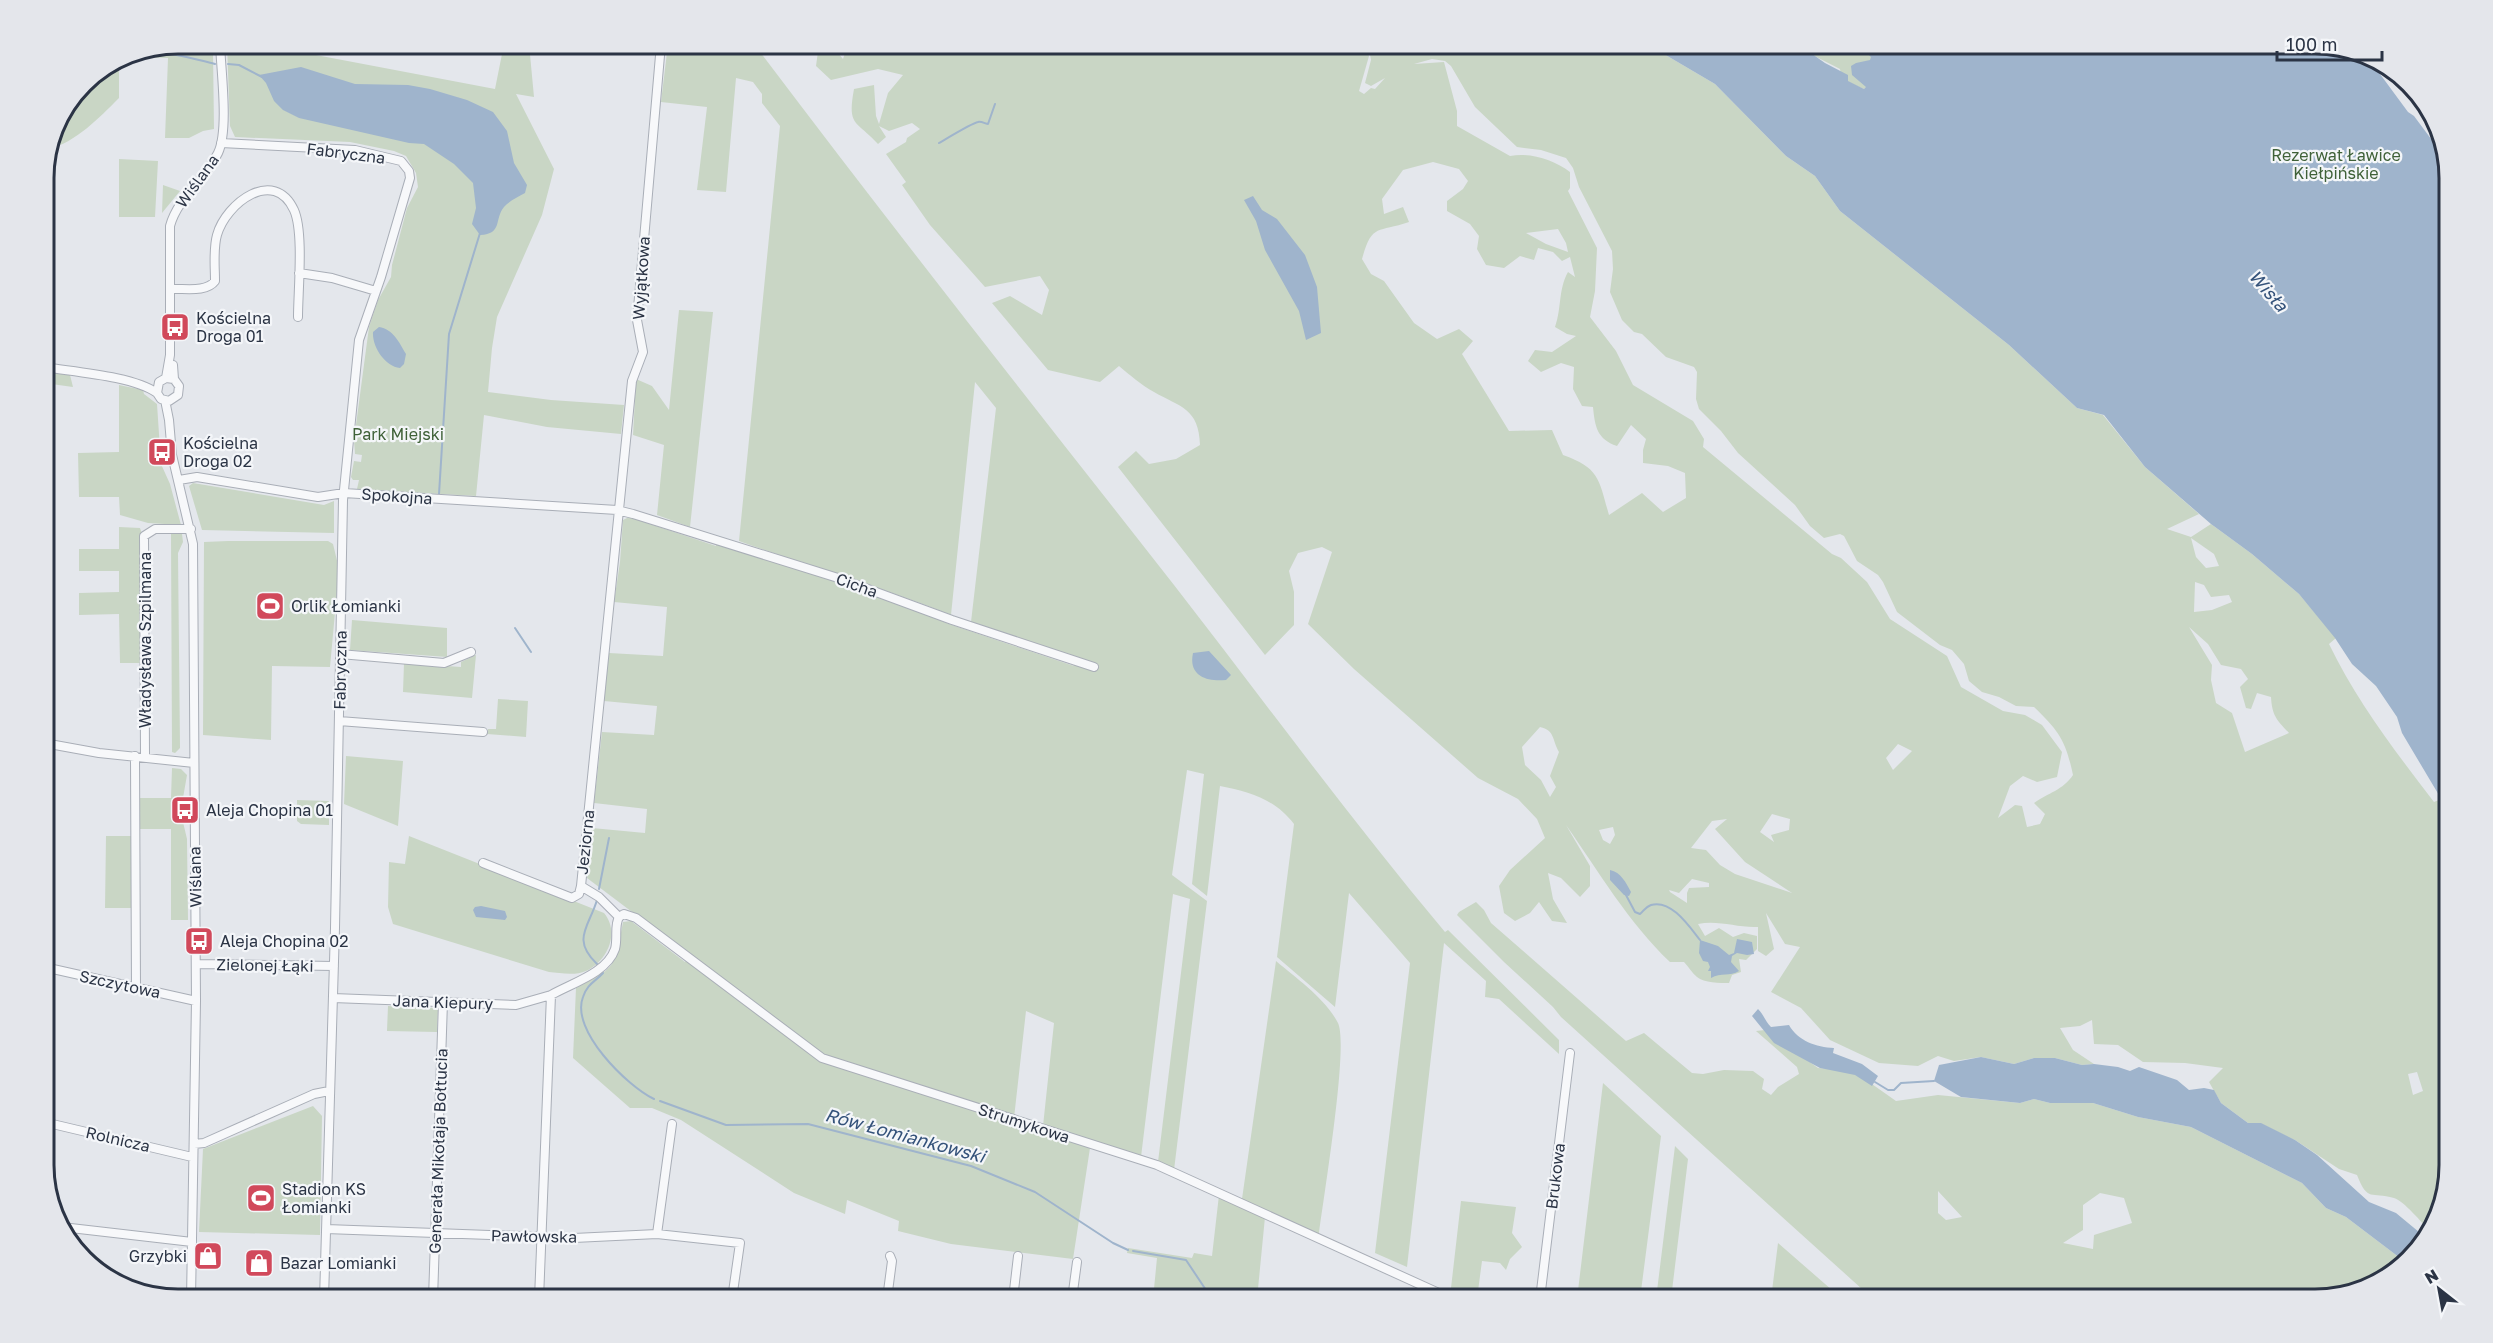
<svg xmlns="http://www.w3.org/2000/svg" width="2493" height="1343" font-family="'Golos Text',sans-serif">
<rect width="100%" height="100%" fill="#e4e7ec"/>
<path fill="#c9d6c5" fill-rule="evenodd" d="M227,44H258L495,89L504,44H529L534,97L516,94L554,169L542,215L497,317L492,348L488,392L551,400L624,405L621,434L547,427L484,415L476,496L357,489L359,480H353L351,477L354,461L361,462L362,455L355,454L354,440L369,327L378,300L391,277L392,265L407,208L418,187L416,173L406,156L394,151L350,142L235,137L230,126Z
M668,44H754C891,226 1033,405 1174,585C1264,701 1351,820 1445,932L1448,930L1559,1040V1054L1499,999L1485,997L1486,981L1444,943L1407,1267L1375,1253L1410,963L1349,893L1335,1007L1277,957L1294,824C1275,799 1250,792 1220,786L1207,896L1192,884L1204,774L1187,770L1172,875L1207,901L1174,1170L1158,1162L1190,899L1173,894L1141,1157L1043,1126L1054,1023L1026,1011L1014,1118L823,1056L587,878L592,828L645,833L647,809L594,803L602,732L654,735L657,706L604,701L609,653L663,656L667,607L614,602L620,562L623,520L629,517L716,546V542L737,548L896,602L949,624L1074,666L1062,652L971,622L996,408L975,382L951,615C881,587 809,566 739,541L780,126L762,103V94L753,82L736,78L726,192L697,190L707,107L661,102Z
M819,44L831,45L843,59L848,44H1363L1369,56L1359,91L1364,94L1371,88L1375,89L1385,78L1371,86L1365,83L1371,60L1368,44H1647L1715,84L1786,156L1815,176L1840,211L2009,345L2077,408L2103,415L2145,467L2199,514L2167,529L2191,537L2211,524L2252,554L2299,594L2336,638L2329,644C2357,702 2395,751 2434,802L2439,800L2449,816V1165L2436,1225L2430,1231C2422,1223 2404,1201 2394,1198C2371,1191 2368,1203 2357,1175L2339,1169L2295,1140L2248,1123L2221,1103L2209,1082L2223,1068L2185,1063L2143,1062L2118,1045L2094,1044L2092,1020L2080,1026L2060,1028L2073,1050L2094,1064L2082,1065L2055,1058H2034L2014,1064L1981,1057L1954,1061L1938,1056L1918,1066L1879,1063L1830,1040L1801,1008L1771,992L1800,947L1785,944L1766,913L1774,949L1766,956L1758,951V927C1737,928 1719,920 1698,924L1705,936L1719,928L1733,937L1744,933L1757,936V949L1746,960L1739,959L1741,972L1732,975L1729,983C1720,983 1704,983 1697,977C1692,973 1689,967 1684,962H1670C1628,922 1599,872 1566,825L1590,866V886L1580,897L1561,878L1548,873L1553,899L1567,923L1552,921L1539,902L1530,913L1515,921L1504,913L1499,886L1510,870L1545,838L1537,819L1518,799L1478,778L1354,669L1308,624L1332,552L1322,547L1298,553L1289,571L1294,592V625L1265,655L1118,467L1136,451L1149,464L1176,459L1200,445C1199,408 1180,407 1154,392C1141,385 1130,375 1119,366L1100,382L1048,370L992,303L1010,296L1042,315L1049,290L1040,276L985,287L930,225L902,185L906,182L886,154L906,142L907,138L920,129L912,123L889,131L879,126L886,137L878,144C856,120 847,127 854,89L874,85L876,116L879,124L888,93L903,75L878,69L831,80L816,66ZM1432,59L1445,61L1451,66L1475,107L1517,147L1541,150L1566,158L1573,168L1579,187L1612,251L1613,269L1610,292L1622,320L1634,332L1642,334L1666,357L1694,367L1697,372L1696,399L1699,409L1721,431L1738,453L1795,505L1810,526L1824,538L1840,534L1844,536L1857,561L1878,575L1883,582L1897,612L1940,645L1952,650L1964,664L1969,681L1982,692L1999,697L2016,706L2034,707C2059,731 2066,741 2073,775C2063,790 2048,793 2034,803L2045,814L2040,824L2027,827L2022,806L2015,805L1998,818L2010,786L2023,776L2037,782L2057,777L2062,752L2042,725L2025,715L2003,711L1961,687L1947,656L1890,619L1867,582L1841,558L1832,554L1703,447L1704,439L1693,421L1633,385L1616,351L1590,317L1595,291L1597,248L1568,191L1570,188V172C1554,160 1531,152 1510,156L1457,126V111L1444,62L1414,64ZM1433,162L1459,169L1468,181L1463,189L1447,201V211L1470,224L1479,236L1477,249L1486,265L1504,268L1520,256L1534,260L1538,248L1553,252L1562,261L1570,257L1575,277L1568,272C1558,290 1562,307 1555,327L1567,334L1576,336L1552,352L1535,350L1528,361L1541,372L1561,363L1574,367L1573,389L1582,406L1593,407C1595,427 1597,439 1617,446L1631,425L1646,439L1643,450V463L1668,466L1685,473L1686,498L1663,512L1642,493L1609,515C1599,480 1600,468 1563,455L1552,430L1509,431L1462,354L1473,341L1459,329L1437,339L1414,323L1384,281L1371,274L1362,259C1372,223 1377,233 1409,222L1403,207L1384,214L1382,199L1403,170ZM1558,229L1566,243L1568,252L1546,244L1526,233ZM2191,538L2214,554L2219,566L2206,568L2196,557ZM2195,582L2204,585L2211,597L2229,595L2232,602L2212,610L2194,612ZM2189,627L2208,644L2221,665L2241,669L2248,679L2240,687L2246,708L2251,709L2257,693L2271,697C2272,716 2277,720 2289,733L2245,752L2232,713L2216,703L2211,680L2212,665ZM1540,727C1555,730 1552,740 1559,752L1550,776L1556,787L1550,797L1541,780L1525,765L1522,747ZM1898,744L1912,751L1893,770L1886,758ZM1772,814L1790,819L1789,830L1771,835L1774,842L1760,832ZM1727,819L1715,829L1745,862L1792,893L1735,874L1720,865L1706,850L1691,848L1712,821ZM1613,827L1615,835L1610,844L1603,840L1599,830ZM1692,879L1709,883V887L1689,888L1687,893V903L1670,892L1669,890L1679,893ZM2417,1072L2423,1091L2413,1095L2408,1074Z
M1791,44H1922L1864,89L1842,80L1840,69Z
M155,48L213,51L214,129L203,131L189,138H165L168,58L138,57L119,65V98C99,118 76,142 49,149L54,126L83,83L127,54Z
M119,159L158,161L155,217H119Z
M163,185L180,191L162,213Z
M679,310L713,312L690,527L657,515L664,445L633,435L636,379L652,386L669,410Z
M44,371L70,375L73,387L44,383Z
M119,385L143,390L144,394L157,404L161,464L170,484L181,525L148,523L120,515L119,497H79L78,453L119,452Z
M193,483L324,505L334,501V533L202,530L189,486Z
M119,527L140,528L142,534V663H120L119,614L79,615V593L119,592V571H79V549H119Z
M171,534H182L183,542L178,553L180,748L175,753L172,752Z
M228,541H328L333,544L339,569L330,667L272,666L271,740L203,735L204,542Z
M352,620L447,628V657L350,650Z
M476,655L472,698L403,692L404,663L461,667V662Z
M498,699L528,701L526,737L487,734L488,729H496Z
M346,756L403,761L398,826L344,804Z
M172,768L181,769L187,775L183,798V822L187,839L188,920H171V829H140V798H171Z
M297,800L329,801V825L301,824L297,821Z
M106,836H132V908H105Z
M409,836L604,913C620,932 608,961 586,971C575,976 560,973 549,972L393,924L388,907L389,862L405,864Z
M1476,902L1484,910L1491,923L1626,1041L1644,1033L1692,1073L1703,1074L1724,1070L1753,1071L1764,1079L1762,1089L1771,1095L1778,1087L1799,1074L1797,1067L1756,1031L1765,1030L1818,1068L1852,1070L1896,1101L1938,1095L2020,1103L2034,1099L2050,1103H2093L2138,1117L2191,1127L2302,1183L2326,1208L2346,1217L2404,1261L2390,1277L2316,1299H1873L1561,1017L1553,1007L1504,962L1457,915L1459,912ZM1938,1191L1962,1217L1946,1220L1938,1213ZM2100,1193L2124,1198L2132,1223L2094,1235L2093,1249L2063,1243L2083,1230V1205Z
M631,921L685,962L687,959L821,1060L1090,1148L1073,1259L951,1244L898,1231L899,1221L847,1200L845,1214L794,1193L681,1120L652,1108H630L573,1058L576,988C618,966 614,968 623,922Z
M1276,961C1297,979 1325,998 1338,1023C1349,1046 1323,1200 1319,1234L1242,1199Z
M388,1006L438,1008L437,1032L387,1031Z
M1603,1083L1661,1136L1640,1299H1577Z
M313,1106L322,1116L320,1235L199,1232L203,1149Z
M1675,1146L1688,1159L1671,1299H1656Z
M1219,1195L1265,1217L1257,1299H1153L1157,1258L1127,1253L1128,1248L1192,1258L1194,1253L1212,1256Z
M1461,1201L1516,1207L1512,1233L1522,1247L1510,1259L1506,1270L1500,1263L1482,1261L1478,1291L1451,1288Z
M1778,1243L1840,1297L1842,1299H1771Z
M1416,1287L1443,1299H1414Z"/>
<path fill="#9fb4cc" d="M1647,44H1798L1825,63L1848,75V81L1864,89L1866,87L1852,75L1851,66L1856,63L1870,60L1871,57L1858,44H2315L2366,55L2408,112L2414,116L2446,159L2449,169V812L2402,733L2397,717L2376,686L2352,664L2335,638L2299,594L2252,554L2211,524L2145,467L2104,415L2077,408L2009,345L1840,211L1815,176L1786,156L1715,84Z
M301,67L355,84L408,85L430,89L467,100L493,112L507,131L514,163L527,185L525,193C518,197 509,201 504,207C494,219 503,234 480,235L472,224L476,208L473,183L454,164L424,144L409,143L299,118L283,110L274,101L266,83L259,75Z
M1253,196L1262,210L1277,219L1305,255L1317,287L1321,333L1306,340L1299,311L1265,250L1256,221L1244,200Z
M379,327C393,329 399,342 406,354L404,364L400,368C385,366 372,347 373,332Z
M1209,651L1231,675L1226,680C1207,682 1188,676 1193,653Z
M1610,870C1621,872 1626,883 1631,892L1629,896L1624,895L1610,880Z
M481,906L505,911L507,917L505,920L476,917L473,910L475,907Z
M1737,939L1752,942L1754,954L1747,955L1737,953L1732,956L1731,962L1739,971C1730,977 1721,972 1711,978V971H1708L1710,967L1708,962L1703,961L1699,953L1700,940L1718,946L1729,955L1734,953Z
M1758,1009C1764,1015 1765,1021 1771,1027L1789,1025C1798,1041 1816,1047 1834,1048L1833,1053L1862,1064L1878,1076L1872,1086L1855,1075L1820,1068L1774,1043L1752,1016Z
M1981,1057L2014,1064L2034,1058H2055L2082,1065L2094,1064L2118,1067L2130,1071L2139,1067L2177,1080L2189,1090L2204,1088L2214,1090L2221,1103L2248,1123H2261L2295,1140L2317,1155L2369,1202L2396,1213L2425,1237L2404,1261L2346,1217L2326,1208L2302,1183L2191,1127L2138,1117L2093,1103H2050L2034,1099L2020,1103L1961,1097L1934,1081L1939,1065Z"/>
<g fill="none" stroke-linecap="round" stroke-linejoin="round">
<path stroke="#9fb4cc" stroke-width="2" d="M119,59C156,46 178,55 215,64
M228,64L239,65L262,77
M939,143C946,139 972,123 978,122C981,121 986,124 988,124L995,104
M439,494L449,334L480,233
M515,628L531,652
M599,889L609,838
M1626,895L1635,912L1640,914C1644,911 1645,907 1651,905C1671,899 1689,926 1700,940
M597,900C589,927 571,939 597,964
M603,973C596,981 587,984 583,997C570,1030 627,1086 654,1099
M1875,1082L1888,1090H1894L1901,1083L1934,1081
M660,1101L726,1125L808,1124L971,1166L1035,1192L1113,1243L1128,1250
M1133,1251L1186,1260L1212,1299"/>
<g stroke="#a9aeb7" stroke-width="10">
<path id="minor" d="M221,143L355,150L401,161L409,171L410,178L381,277L359,340L343,500L335,928L324,1299
M299,273L332,278L376,291
M170,289C184,288 206,293 215,281C215,266 213,249 217,235C226,203 274,167 294,210C304,232 298,291 298,317
M173,365L174,379L179,386L178,395L169,401L161,399L157,393L159,382L166,378L174,379
M44,367C74,372 133,376 157,393
M166,378L170,355V226C178,197 205,180 218,153C229,130 221,71 220,44
M165,400L169,420L172,455L193,544L196,1001L191,1299
M179,480L197,477L318,497L344,493L617,510L633,514L838,578L952,620L1094,667
M340,654L444,663L471,652
M339,721L483,732
M44,743L99,753L194,763
M135,756L136,988
M145,757L144,536L155,529H191
M483,863L572,898L579,894L581,886
M619,917L624,914L636,918L822,1058L1157,1165L1452,1299
M196,964L334,966
M44,967L196,1001
M333,998L516,1005L551,995
M44,1122L192,1157
M194,1144L204,1143L314,1094L329,1091
M62,1227L192,1242
M326,1229L574,1238L657,1234L740,1243L732,1299
M657,1234L672,1124
M433,1299L443,1002
M539,1299L551,995C572,983 607,973 615,949C618,938 614,926 619,917L599,897L581,886L632,381L643,352L637,320L661,44
M887,1299L892,1261L890,1256
M1013,1299L1018,1256
M1072,1299L1077,1262
M1540,1299L1570,1053"/>
</g>
<use href="#minor" stroke="#f7f8fa" stroke-width="8"/>
</g>
<defs>
<g id="bus-square" transform="scale(1.5)"><rect x="-9" y="-9" width="18" height="18" rx="4" fill="#d1495b" stroke="#f4f6f9"/><path d="M-5-6H5V4H4V6H2V4H-2V6H-4V4H-5ZM-3.5-4V0h7V-4ZM-3.5 1.2v1.5H-2V1.2ZM2 1.2v1.5H3.5V1.2Z" fill="#fff"/></g>
<g id="stadium-square" transform="scale(1.5)"><rect x="-9" y="-9" width="18" height="18" rx="4" fill="#d1495b" stroke="#f4f6f9"/><path d="M0-5a6.5 5 0 1 0 0 10a6.5 5 0 1 0 0-10ZM-3.5-1.8h7v3.6h-7Z" fill="#fff"/></g>
<g id="shop-square" transform="scale(1.5)"><rect x="-9" y="-9" width="18" height="18" rx="4" fill="#d1495b" stroke="#f4f6f9"/><path d="M-5-2.5h2.3a2.7 3.5 0 0 1 5.4 0H5L5.5 6h-11ZM-1.5-2.5h3a1.5 2.3 0 0 0-3 0Z" fill="#fff"/></g>
</defs>
<g fill-rule="evenodd">
<use href="#bus-square" x="175" y="327"/>
<use href="#bus-square" x="162" y="452"/>
<use href="#stadium-square" x="270" y="606"/>
<use href="#bus-square" x="185" y="810"/>
<use href="#bus-square" x="199" y="941"/>
<use href="#stadium-square" x="261" y="1198"/>
<use href="#shop-square" x="208" y="1256"/>
<use href="#shop-square" x="259" y="1263"/>
</g>
<g text-anchor="middle" stroke-width="4.5" stroke-linejoin="round" paint-order="stroke">
<g font-size="16" fill="#2b3445" stroke="#f4f6f9">
<text transform="translate(346 153) rotate(7)" y="6">Fabryczna</text>
<text transform="translate(197 181) rotate(-54)" y="6">Wiślana</text>
<text transform="translate(641 278) rotate(-86)" y="6">Wyjątkowa</text>
<text transform="translate(397 496) rotate(4)" y="6">Spokojna</text>
<text transform="translate(857 585) rotate(20)" y="6">Cicha</text>
<text transform="translate(145 640) rotate(-90)" y="6">Władysława Szpilmana</text>
<text transform="translate(340 670) rotate(-89)" y="6">Fabryczna</text>
<text transform="translate(585 842) rotate(-84)" y="6">Jeziorna</text>
<text transform="translate(195 877) rotate(-91)" y="6">Wiślana</text>
<text transform="translate(265 965) rotate(1)" y="6">Zielonej Łąki</text>
<text transform="translate(120 984) rotate(12)" y="6">Szczytowa</text>
<text transform="translate(443 1002) rotate(2)" y="6">Jana Kiepury</text>
<text transform="translate(1024 1123) rotate(18)" y="6">Strumykowa</text>
<text transform="translate(118 1139) rotate(13)" y="6">Rolnicza</text>
<text transform="translate(438 1151) rotate(-88)" y="6">Generała Mikołaja Bołtucia</text>
<text transform="translate(1555 1176) rotate(-83)" y="6">Brukowa</text>
<text transform="translate(534 1236) rotate(1)" y="6">Pawłowska</text>
</g>
<g font-size="16" fill="#3f6138" stroke="#f4f6f9">
<text x="2336" y="161">Rezerwat Ławice<tspan x="2336" dy="18">Kiełpińskie</tspan></text>
<text x="398" y="440">Park Miejski</text>
</g>
<g font-size="16" fill="#2b3445" stroke="#f4f6f9" text-anchor="start">
<text x="196" y="324">Kościelna<tspan x="196" dy="18">Droga 01</tspan></text>
<text x="183" y="449">Kościelna<tspan x="183" dy="18">Droga 02</tspan></text>
<text x="291" y="612">Orlik Łomianki</text>
<text x="206" y="816">Aleja Chopina 01</text>
<text x="220" y="947">Aleja Chopina 02</text>
<text x="282" y="1195">Stadion KS<tspan x="282" dy="18">Łomianki</tspan></text>
<text x="187" y="1262" text-anchor="end">Grzybki</text>
<text x="280" y="1269">Bazar Lomianki</text>
</g>
<g font-size="18" font-style="italic" fill="#34527a" stroke="#f4f6f9">
<text transform="translate(2268 291) rotate(49)" y="6">Wisła</text>
<text transform="translate(905 1136) rotate(15)" y="6">Rów Łomiankowski</text>
</g>
</g>
<path d="M0 0H2493V1343H0ZM178 54H2315A124 124 0 0 1 2439 178V1165A124 124 0 0 1 2315 1289H178A124 124 0 0 1 54 1165V178A124 124 0 0 1 178 54Z" fill="#e4e6eb" fill-rule="evenodd"/>
<path fill="none" stroke="#2b3445" stroke-width="3" d="M178 54H2315A124 124 0 0 1 2439 178V1165A124 124 0 0 1 2315 1289H178A124 124 0 0 1 54 1165V178A124 124 0 0 1 178 54Z"/>
<g transform="translate(2439 1289) rotate(329)" stroke="#f4f6f9" stroke-width="4.5" paint-order="stroke">
<path d="M0-4.5L10 22L0 15L-10 22Z" fill="#2b3445"/>
<text y="-9" font-size="16" font-weight="bold" text-anchor="middle" fill="#2b3445">N</text>
</g>
<path d="M2277 51v9h105v-9" fill="none" stroke="#2b3445" stroke-width="3"/>
<text x="2286" y="51" font-size="18" fill="#2b3445" stroke="#f4f6f9" stroke-width="4.5" paint-order="stroke">100 m</text>
</svg>
